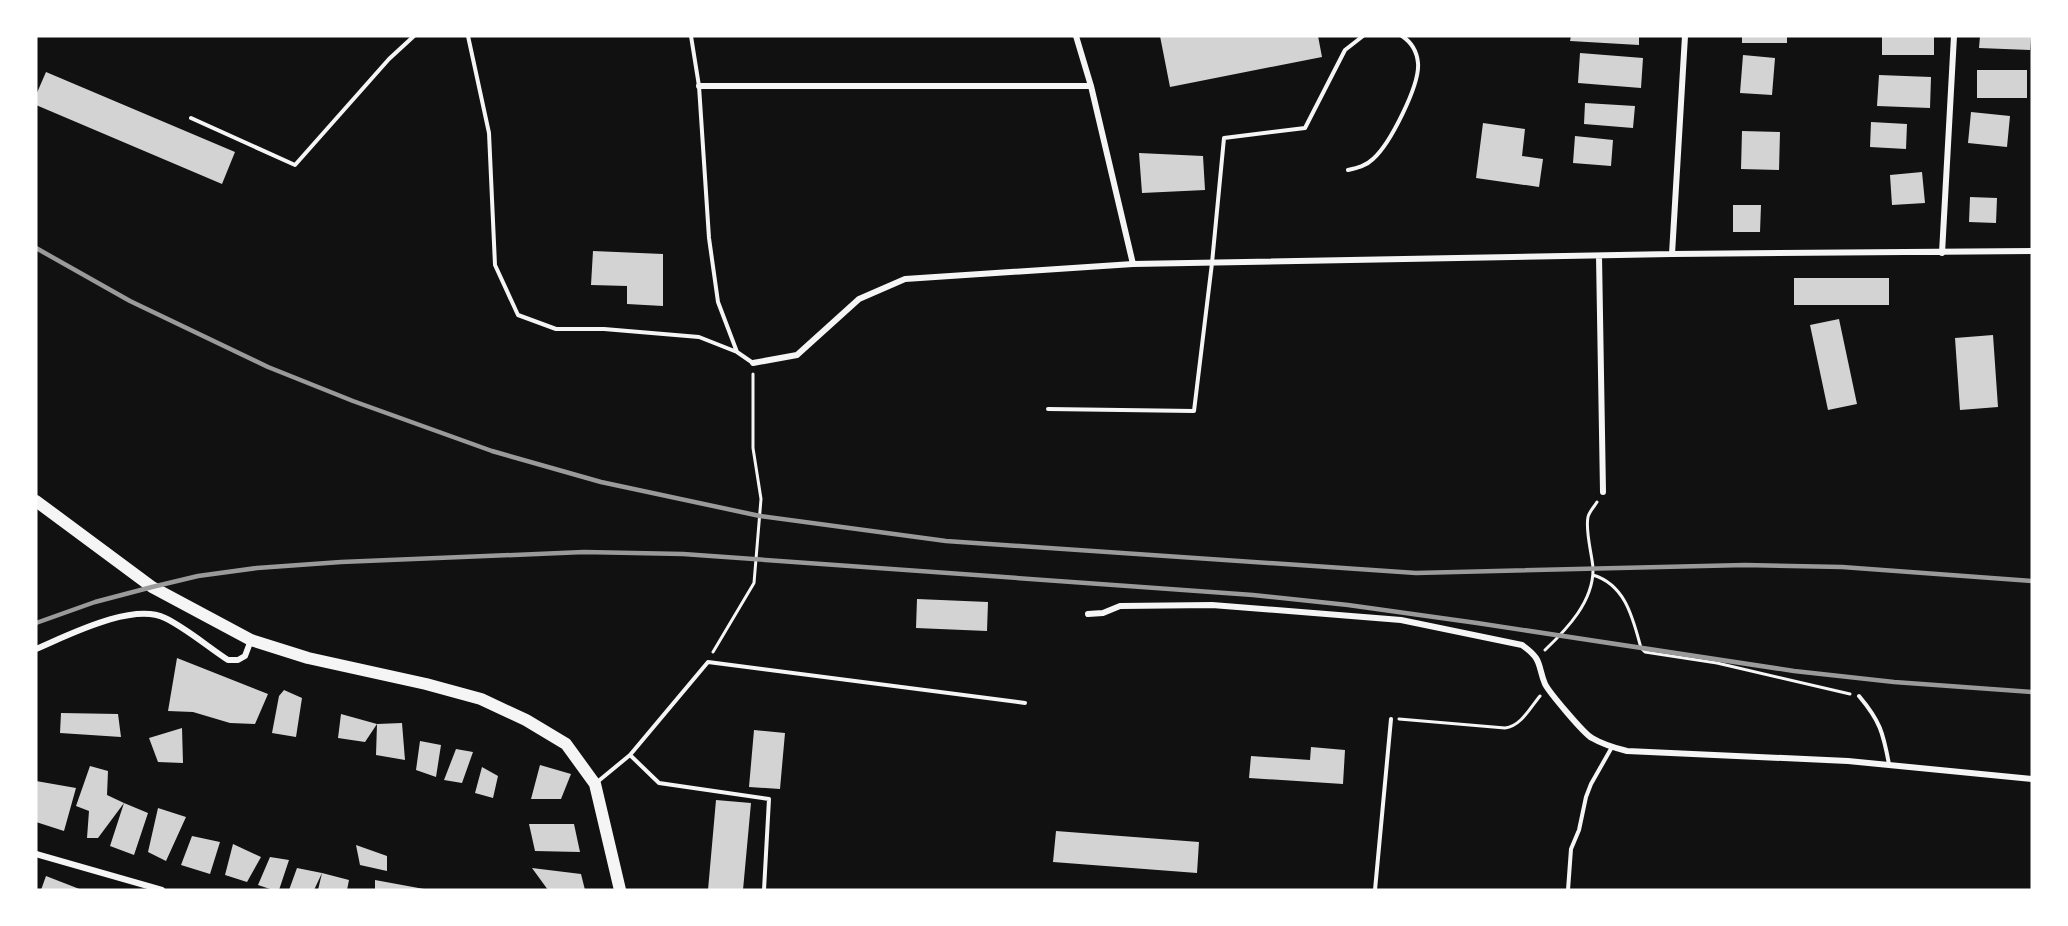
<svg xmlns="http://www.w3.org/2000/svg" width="2068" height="926" font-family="'PT Sans Narrow',sans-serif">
<rect width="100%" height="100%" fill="#111"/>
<path fill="#d3d3d3" d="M1160,36H1318L1322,57L1170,87Z
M1571,36H1639V45L1570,41Z
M1742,36H1787V43H1742Z
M1882,36H1934V55H1882Z
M1980,36H2031L2030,50L1979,48Z
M1580,53L1643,58L1641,88L1578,83Z
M1743,55L1775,58L1772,95L1740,93Z
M1977,70H2027V98H1977Z
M46,72L235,152L222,184L36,105V95Z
M1879,75L1931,77L1930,108L1877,106Z
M1585,103L1635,106L1633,128L1584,124Z
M1971,112L2010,116L2007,147L1968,143Z
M1871,122L1907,124L1906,149L1870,147Z
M1483,123L1525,129L1522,156L1543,159L1539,187L1476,178Z
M1742,131L1780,132L1779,170L1741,169Z
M1575,136L1613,140L1611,166L1573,163Z
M1139,153L1203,156L1205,190L1142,193Z
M1922,172L1925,203L1892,205L1890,175Z
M1970,197L1997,198L1996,223L1969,222Z
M1733,205H1761L1760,232H1733Z
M593,251L663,254V306L627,304V286L591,285Z
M1794,278H1889V305H1794Z
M1839,319L1857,404L1828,410L1810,325Z
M1993,335L1998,407L1960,410L1955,338Z
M917,599L988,602L987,631L916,628Z
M177,658L268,694L255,724L230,723L193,712L168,711Z
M284,690L302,698L296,737L272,733L279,696Z
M61,713L118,714L121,737L60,733Z
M341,714L377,724L365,742L338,738Z
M402,723L405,760L376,755L377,724Z
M182,728L183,763L158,762L149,738Z
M754,730L785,733L780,789L749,787Z
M420,741L441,745L436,777L416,770Z
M1311,747L1345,750L1343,784L1249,778L1251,756L1310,760Z
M456,749L473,752L462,783L444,780Z
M540,765L571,774L561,799H531Z
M90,766L108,771L107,795L124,803L98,838H87L89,811L76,806Z
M482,767L498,776L493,798L475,793Z
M36,781L76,788L64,831L36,822Z
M716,800L751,803L743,890H708Z
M124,803L148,813L134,855L110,846Z
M158,808L186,817L166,861L148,852Z
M529,824H574L580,852L535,851Z
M1056,831L1199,842L1197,873L1053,862Z
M192,836L220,842L210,874L181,865Z
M233,844L261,857L247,882L225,875Z
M356,845L387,856V871L360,865Z
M270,857L289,860L279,890H273L258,885Z
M297,868L322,873L314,890H289Z
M532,868L581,874L585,890H548Z
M322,873L349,880L347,890H318Z
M46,876L82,890H41Z
M375,880L424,889V890H375Z"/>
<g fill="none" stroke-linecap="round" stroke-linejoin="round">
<path stroke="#f5f5f5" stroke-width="3" d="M1593,575C1626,585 1633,619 1641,648L1645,652L1717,663L1850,694
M1545,650C1567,629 1594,601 1593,568C1592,554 1585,531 1588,517C1589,512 1594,507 1597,502
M713,652L754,583L761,499L753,448V374
M1399,719L1505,728C1521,726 1530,708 1540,696"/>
<path stroke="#f5f5f5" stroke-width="4" d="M468,36L489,133L495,265L518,315L556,329H604L699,337L737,352
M691,36L699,86L709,238L718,302L737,352L753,363
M191,118L295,165L389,59L414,36
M1348,170C1357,168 1366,166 1373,159C1390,144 1420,85 1418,63C1417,52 1411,42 1402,36
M1048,409L1194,411L1212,263L1224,138L1305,128L1345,50L1363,36
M1859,696C1880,721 1883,732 1889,764
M630,755L659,783L769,799L764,890
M596,783L630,755L708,662L1025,703
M1375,890L1391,719
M1568,890L1571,849L1579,830L1586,797L1591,784L1612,747"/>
<path stroke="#f5f5f5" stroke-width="6" d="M1076,36L1091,86L1133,264
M699,86H1091
M1942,253L1954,36
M1672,254L1685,36
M1599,256L1603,492
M753,363L797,355L859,299L905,279L1133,264L1672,254L2032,251
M1088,614L1103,613L1120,606L1212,605L1401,620L1522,645C1543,660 1537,664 1545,684C1549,692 1584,734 1592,738C1602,744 1615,748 1627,751L1848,761L2032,779
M36,649C67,636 132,602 165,618C186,628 208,647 228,660H238L245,656L251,640
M36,854L162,890"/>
<path stroke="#f5f5f5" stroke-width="12" d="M36,501L152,587L251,640L308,658L426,684L481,699L526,720L566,744L595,784L620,890"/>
<path stroke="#9a9a9a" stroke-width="4.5" d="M36,248L130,301L268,367L353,401L492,451L601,482L760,516L946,541L1416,573L1745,565L1842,567L2032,581
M36,623L95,602L152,587L198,576L257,568L341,562L584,552L683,554L1253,595L1348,605L1477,623L1794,671L1894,682L2032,692"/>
</g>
<rect width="2068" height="926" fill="none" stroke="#ffffff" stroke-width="75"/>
</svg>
